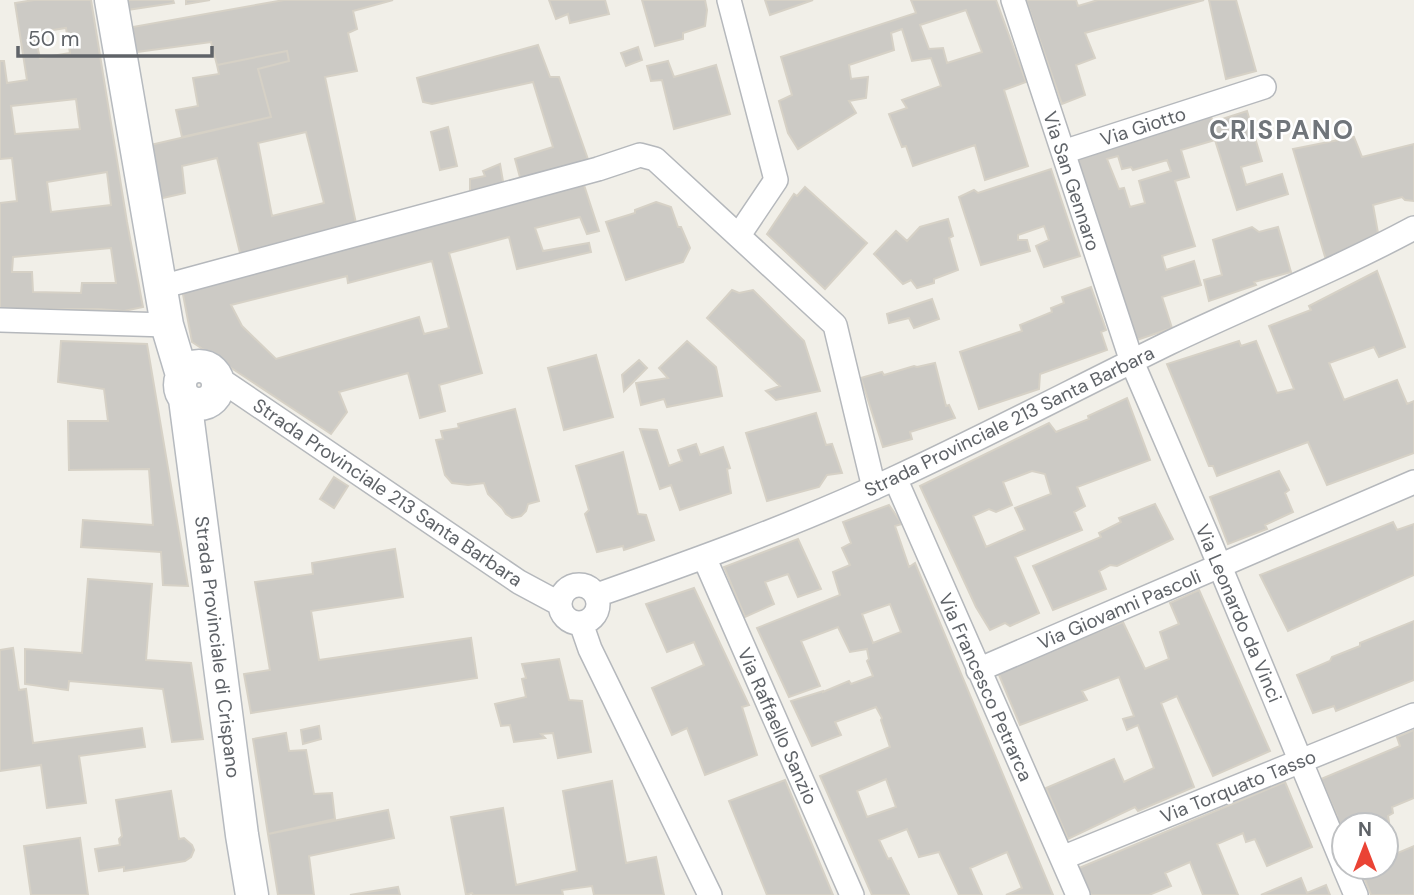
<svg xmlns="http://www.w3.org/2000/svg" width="1414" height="895" font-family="'DM Sans',sans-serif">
<rect width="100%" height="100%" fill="#f1efe8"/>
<path fill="#cccac5" stroke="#d6d1c6" stroke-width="2" fill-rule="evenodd" d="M34,0H91L127,222L143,307L124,311L99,309H0V203L17,201L12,158L0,159V61H4L7,83L27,80L15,3ZM66,28L70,53L40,58L34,33ZM76,99L80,129L15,134L11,106ZM107,172L111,205L51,212L47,182ZM111,248L116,283H82L81,293L33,292L32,272H12L13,257Z
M125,0H173L174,3L127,10Z
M186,0H210L186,4Z
M284,0H393L353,11L357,29L348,33L357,71L325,77L357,228L241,257L217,158L182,166L185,193L154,200L146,146L271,117L258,69L289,61L287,51L217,65L211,42L129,53L127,28ZM306,132L324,203L272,216L258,143Z
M549,0H605L609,14L570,23L568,14L556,19Z
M642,0H705L707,10L705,26L683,33V39L655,46Z
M765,0H813L770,15Z
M911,0H996L1026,82L1004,90L1028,166L985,180L975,145L913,166L906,146L902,147L889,114L907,108L902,100L941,86L931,58L912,61L902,29L891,33L894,50L849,65L851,79L868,77L866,98L849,101L856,113L798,149L788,133L779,101L792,95L781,57L916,13ZM966,10L982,52L947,63L943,48L929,49L920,25Z
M1026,0H1076L1078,6L1098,0H1204L1085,33L1095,58L1076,65L1085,95L1062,104Z
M1209,0H1236L1256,71L1226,79Z
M538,45L550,77H559L590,165L521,181L515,159L553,147L533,82L432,104L423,102L417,78Z
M638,47L642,60L626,66L621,53Z
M287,51L289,61L258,69L271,117L182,137L176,110L198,106L193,78L219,74L217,65Z
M668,61L674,77L716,65L730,114L674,129L662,80L651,81L647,66Z
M1247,111L1262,161L1241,167L1246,185L1282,174L1288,194L1237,210L1215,140L1181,150L1189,177L1175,181L1195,246L1162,256L1166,270L1194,261L1201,285L1162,297L1172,328L1134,341L1076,156L1210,114L1213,122ZM1118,156L1122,169L1131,167L1133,170L1167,160L1171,171L1139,181L1145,203L1130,207L1124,188L1119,189L1107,159Z
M448,127L457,166L440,170L431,132Z
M1354,137L1362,157L1414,144V201L1405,200L1402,197L1373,205L1378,233L1326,260L1293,149Z
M500,164L504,187L470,193V179L485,176L483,171Z
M1051,169L1080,256L1044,267L1036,246L1049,240L1044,226L1018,235V240H1027L1030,251L981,265L959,197L974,190L978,193Z
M584,185L599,231L587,234L580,217L535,228L543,251L589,243L591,252L517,269L509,237L449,253L482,373L439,385L445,411L420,418L408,373L339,392L347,412L331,434L192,342L182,289L355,242ZM432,261L449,328L424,334L419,317L276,359L242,326L231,305L347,276L348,283Z
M805,187L867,243L825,289L767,234L794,194L797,196Z
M656,202L671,207L678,227H681L690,248L683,262L626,280L606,222L635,213V210Z
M948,219L953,236L949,238L958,270L934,279V283L917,288L911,280L903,284L874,254L896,231L907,241L920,227Z
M1252,227L1259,232L1278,227L1291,272L1254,282L1256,285L1209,301L1204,280L1222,275L1213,240Z
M1377,271L1405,347L1379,357L1374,347L1329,363L1344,400L1397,380L1407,404L1414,401V453L1327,485L1308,442L1217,476L1213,466H1209L1167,364L1239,341L1241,346L1256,341L1277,393L1294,389L1269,326L1311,310L1309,306Z
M1091,287L1106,330L1101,332L1107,350L1040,374L1039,389L979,409L960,352L1022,331L1020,325L1052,312L1051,308L1064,303L1062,297Z
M732,290L739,293L753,290L804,341L820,391L776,400L766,391L780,386L707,318Z
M932,299L939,319L914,328L909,318L889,323L887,314Z
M61,341L147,344L188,586L163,585L161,552L81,547L83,520L153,525L149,469L69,470L68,421H108L104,389L58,382Z
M687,341L716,367L722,396L667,407L664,399L641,405L636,383L668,378L659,368Z
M596,355L613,417L564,430L548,368Z
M639,360L647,368L624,391L622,375Z
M935,363L946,406L949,405L955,418L910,432L912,439L883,447L861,378L882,372L884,375L914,366L917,367Z
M1127,398L1150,460L1077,487L1085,506L1074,512L1082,530L1015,557L1039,613L1010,626L1005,623L990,630L976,607L920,486L1049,423L1056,432L1089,419L1088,416ZM1032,471L1045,474L1051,494L1015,508L1025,530L986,547L973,516L989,509L996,512L1012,505L1003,482Z
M515,409L539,501L528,504L526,511L521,516L512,518L506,514L502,508L488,494L484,483L468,485L452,483L445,475L436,440L443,439L441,431L459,428L458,424Z
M816,413L826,445L832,444L842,473L827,475L819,487L767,501L746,433Z
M640,429L657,430L669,466L682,461L678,450L696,444L700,455L723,447L730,468L727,469L731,493L680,510L671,485L660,489Z
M623,452L638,514L646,515L654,540L624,550L623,546L597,552L585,514L589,510L576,466Z
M1279,471L1289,490L1285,493L1293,512L1265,525L1267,529L1228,544L1210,497Z
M334,477L348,486L334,508L320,499Z
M1155,504L1173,539L1117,566L1110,565L1099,571L1106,589L1053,610L1033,566L1101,537L1099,533L1121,522L1119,518Z
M889,505L902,524L895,526L909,567L915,563L1053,895H1006L1022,888L1007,852L970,868L982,895H959L939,852L919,857L907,829L879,840L888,859L891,858L909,895H872L820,776L890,747L881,720L882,718L876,707L835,722L841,735L812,746L791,701L823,691V692L849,681L851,684L873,676L867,661L869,659L867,649L850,652L838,627L801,641L820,686L789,697L757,628L840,595L833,572L850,565L842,548L851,543L843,522ZM890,604L901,632L873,643L862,614ZM886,779L896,807L867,817L857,791Z
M1393,522L1397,530L1414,524V575L1288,631L1260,575Z
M798,539L821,589L798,597L788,574L765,582L774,604L745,617L724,567Z
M395,549L403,597L311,611L319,660L471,638L477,678L251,713L244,674L270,670L255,582L313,574L312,563Z
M88,579L152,584L146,660L191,663L203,739L172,742L163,689L69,681L68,690L25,684V649L82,653Z
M694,588L749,705L742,707L757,755L705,775L687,728L672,735L652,688L704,665L694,642L667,652L646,604Z
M1199,590L1270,751L1213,776L1177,696L1161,703L1194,787L1138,811L1135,807L1068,839L1046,788L1114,759L1124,782L1154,768L1138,725L1127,730L1123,719L1134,716L1119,677L1082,691L1087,700L1020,725L997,670L1123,622L1145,669L1169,659L1160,632L1179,624L1170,603Z
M1414,621V680L1336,711L1334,706L1313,713L1297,675L1330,661L1332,657L1360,646V643Z
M13,648L19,690L26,689L33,743L142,728L145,747L79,756L86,803L47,808L41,765L0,771V650Z
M559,659L569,700L582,701L591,752L558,758L553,733L541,734L545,738L514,742L510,725L501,726L495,704L526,697L522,679L526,678L522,664Z
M319,726L321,739L303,744L301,730Z
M1414,730V798L1392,807L1393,813L1388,816L1389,822L1381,825H1344V840L1334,817L1337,816L1321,779L1400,746L1397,737Z
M286,733L289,751L306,750L314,794L332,793L335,819L268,834L253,739Z
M785,780L833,895H767L729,801Z
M612,781L626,863L656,857L664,895H594L592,886L562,890L563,895H473L472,893L466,895L451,817L503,808L516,885L577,871L563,791Z
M1285,782L1312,847L1267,866L1255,839L1246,842L1243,833L1217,844L1238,895H1203L1190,862L1165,873L1171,886L1149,895H1091L1079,868Z
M171,791L179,839L184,838L192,845L194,850L191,857L185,861L124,871V867L99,871L95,849L120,845L119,839L122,836L116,800Z
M388,810L394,838L309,856L314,895H278L268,834Z
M80,838L88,895H31L24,846Z
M1414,846V895H1371L1360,868L1386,867V858Z
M1301,878L1307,893L1326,885L1330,895H1261Z
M398,887L400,895H350Z"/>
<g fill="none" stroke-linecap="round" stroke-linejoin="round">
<g stroke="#b5b8bc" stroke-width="26">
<path id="street" d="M729,0L776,180L739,235
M1013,0L1132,362L1209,540L1344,866
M1063,152L1264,87
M161,287L598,169L640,155L655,159L835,325L874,488
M0,320L167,325
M218,378L519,582L560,604
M895,478L1078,895
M704,557L852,895
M560 604a19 19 0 1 1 38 0a19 19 0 1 1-38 0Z
M597,595C697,560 797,524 893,479C986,436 1077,388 1169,343C1251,304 1334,271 1414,228
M581,623L590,649L710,895
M978,670L1414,482
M1062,858L1414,715
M1344,867L1356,895"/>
</g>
<g stroke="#b6babf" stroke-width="35">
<path id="secondary" d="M111,0L167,325L182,375
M180 385a19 19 0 1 1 38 0a19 19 0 1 1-38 0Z
M185,399L242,835L252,895"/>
</g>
<use href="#street" stroke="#fff" stroke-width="23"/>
<use href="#secondary" stroke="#fff" stroke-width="32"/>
</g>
<g text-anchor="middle" stroke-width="5" stroke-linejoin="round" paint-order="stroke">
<g font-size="19" fill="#5f6368" stroke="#fff">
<text transform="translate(1143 126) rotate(-18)" y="7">Via Giotto</text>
<text transform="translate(1072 181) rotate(72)" y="7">Via San Gennaro</text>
<text transform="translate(1009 421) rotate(-26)" y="7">Strada Provinciale 213 Santa Barbara</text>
<text transform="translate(388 492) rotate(34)" y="7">Strada Provinciale 213 Santa Barbara</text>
<text transform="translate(1119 609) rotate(-23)" y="7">Via Giovanni Pascoli</text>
<text transform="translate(1239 613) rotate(67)" y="7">Via Leonardo da Vinci</text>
<text transform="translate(218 647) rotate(83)" y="7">Strada Provinciale di Crispano</text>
<text transform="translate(986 687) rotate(66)" y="7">Via Francesco Petrarca</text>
<text transform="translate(778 726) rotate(66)" y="7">Via Raffaello Sanzio</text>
<text transform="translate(1238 786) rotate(-22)" y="7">Via Torquato Tasso</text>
</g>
<g font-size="26" font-weight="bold" letter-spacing="2" fill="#70757a" stroke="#fff">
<text x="1282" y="139">CRISPANO</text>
</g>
</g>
<g transform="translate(1365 846)"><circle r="33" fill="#ffffff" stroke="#bfc1c3" stroke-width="2"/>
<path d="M0-5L12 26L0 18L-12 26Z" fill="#ea4335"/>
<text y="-10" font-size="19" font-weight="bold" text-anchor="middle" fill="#5f6368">N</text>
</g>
<path d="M18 46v10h194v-10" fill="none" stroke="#5f6368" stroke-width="3.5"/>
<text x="28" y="46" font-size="21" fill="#5f6368" stroke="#ffffff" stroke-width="5" paint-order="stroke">50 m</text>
</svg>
